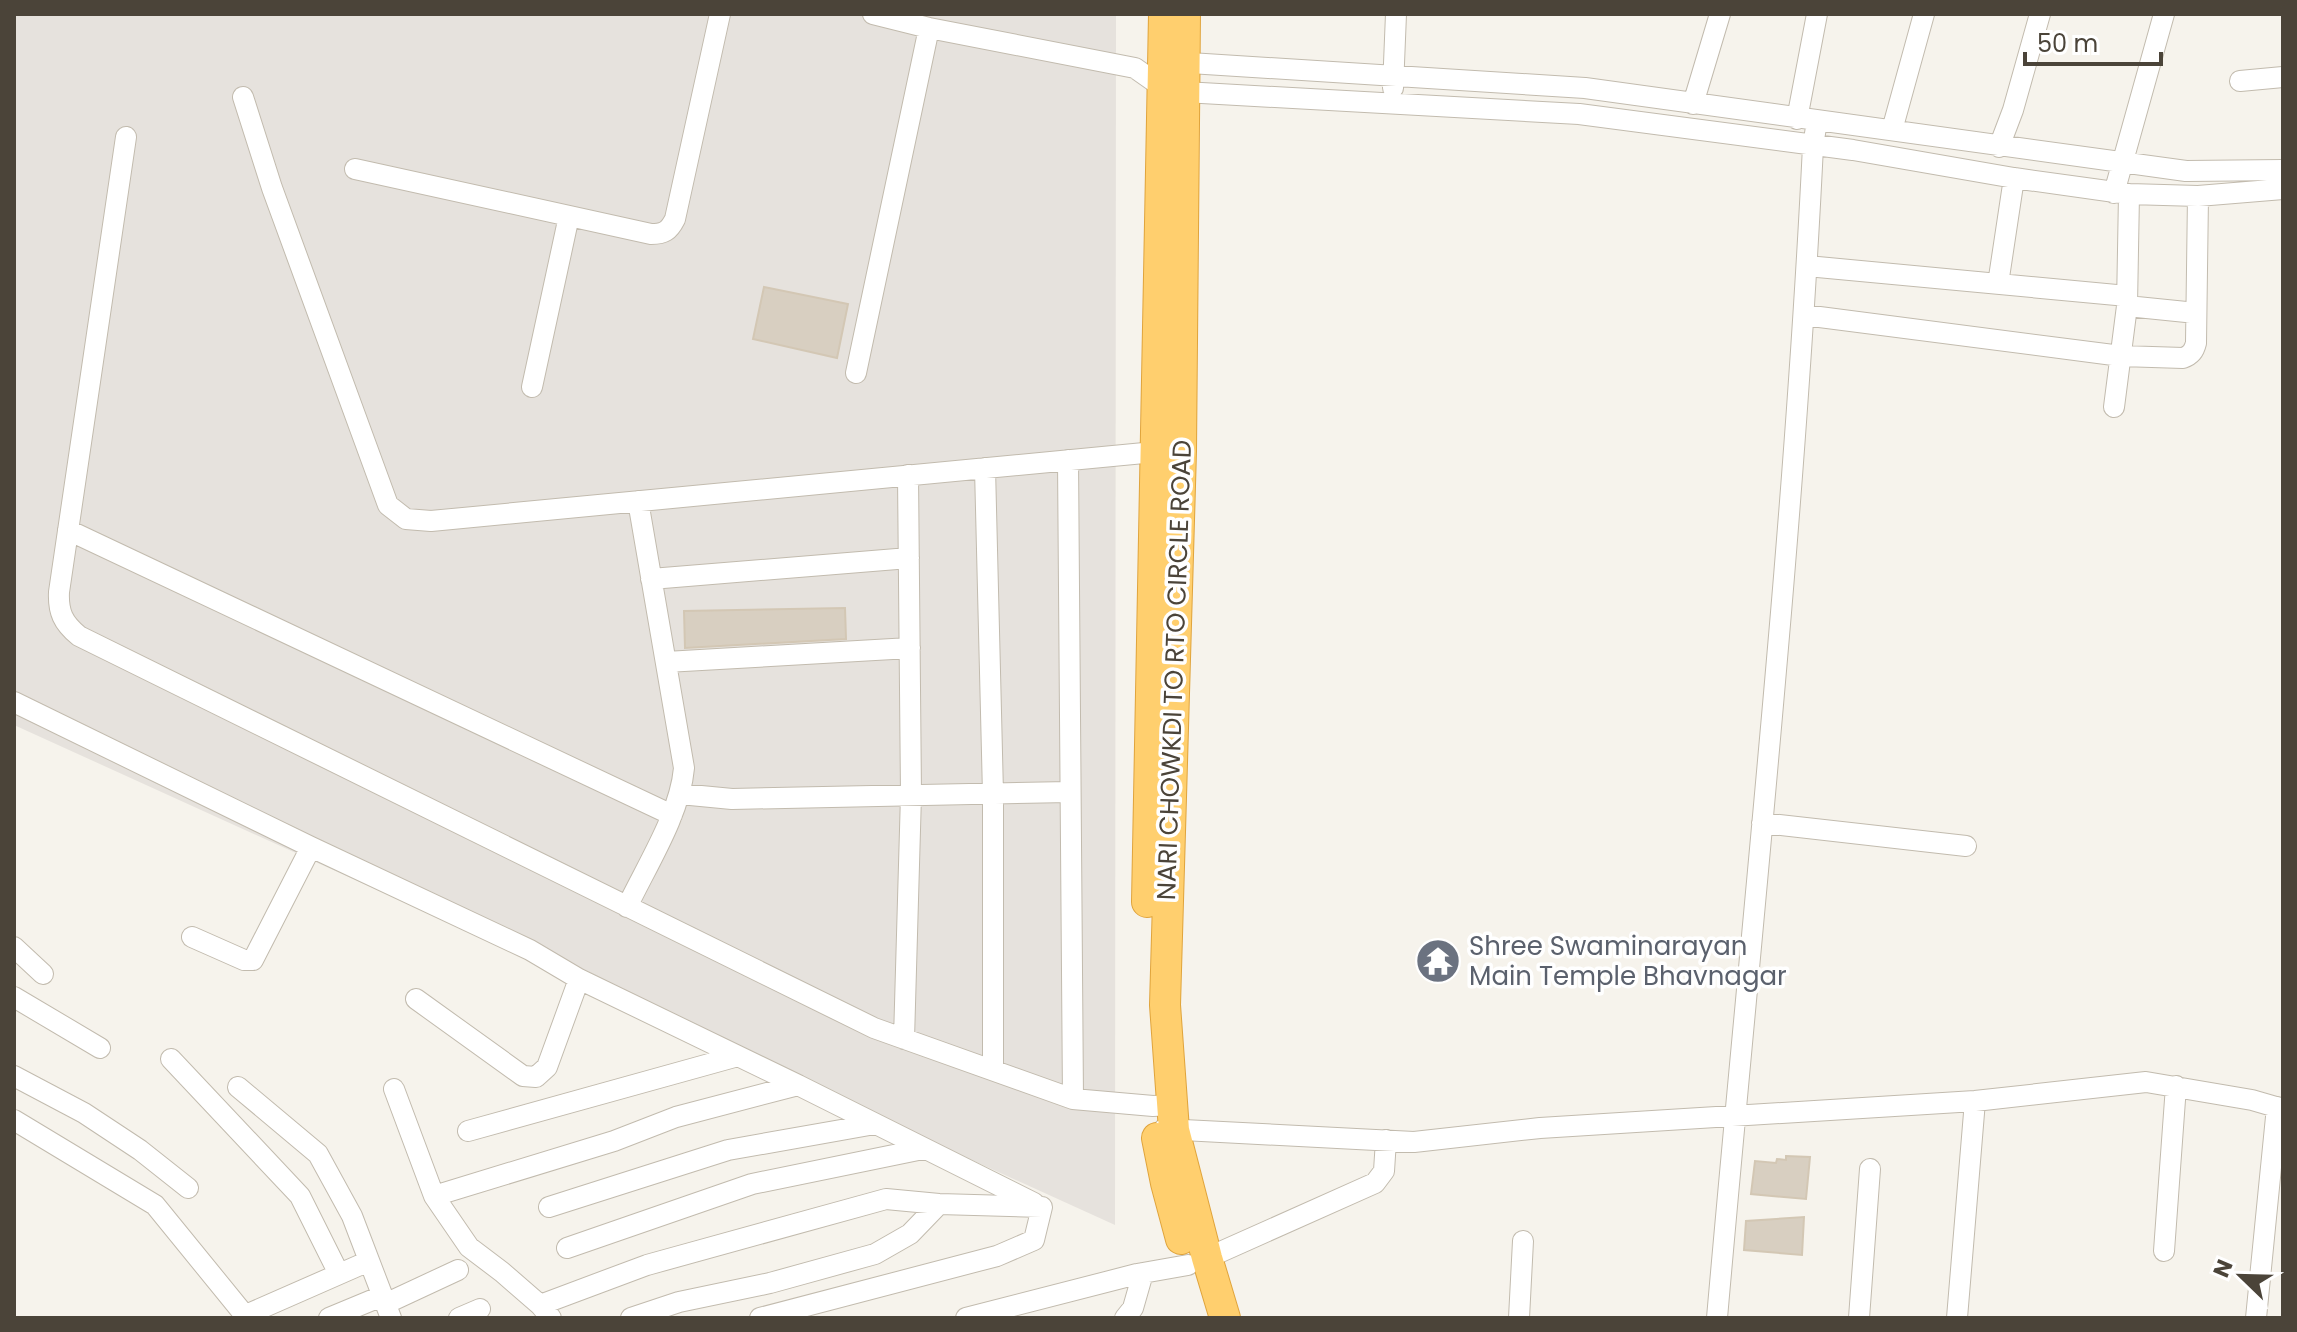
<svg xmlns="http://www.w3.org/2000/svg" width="2297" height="1332" font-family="Poppins,sans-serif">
<rect width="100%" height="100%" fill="#f6f3ec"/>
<path fill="#e6e2dd" d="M14,14H1116L1115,1225L14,725Z"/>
<path fill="#d8cfc1" stroke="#d3c7b4" stroke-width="2" d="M764,287L848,304L837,358L753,339Z
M845,608L846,639L685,648L684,611Z
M1786,1156L1810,1157L1806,1199L1751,1194L1755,1161L1776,1163L1777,1159L1786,1160Z
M1804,1217L1802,1255L1744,1250L1746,1221Z"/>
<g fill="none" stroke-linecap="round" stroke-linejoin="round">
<g stroke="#c2bbae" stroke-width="22">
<path id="minor" d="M873,14L929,28L1135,68L1162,87L1184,92L1579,114L1853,150L2014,178L2129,194L2198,196L2283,189
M1174,62L1585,88L2186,171L2283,170
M2240,81L2283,77
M1393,88L1396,14
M243,97L272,188L388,505L406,519L431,521L1165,451
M1693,104L1720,14
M1797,119L1817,14
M1892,130L1924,14
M126,137L59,592C58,612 63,623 79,636L874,1028L1073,1099L1153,1106L1172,1105
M1999,147L2013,110L2040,14
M355,169L651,234C664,234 669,231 675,219L720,14
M2114,193L2164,14
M1807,266L2127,296
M1998,284L2014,178
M2127,306L2196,313
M1804,315L2121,356L2183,358C2191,355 2194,351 2196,343L2198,196
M856,373L929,28
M532,387L569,216
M2114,407L2127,306L2129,194
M1068,460L1073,1099
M985,468L993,794V1070
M68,530L672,815
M651,579L909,558
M666,662L910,648
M14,702L311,847L530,950L579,979L798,1085
M680,794L732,799L1069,792
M1762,823L1966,846
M627,907C647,865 680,814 684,768L638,501
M192,937L244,960H253L311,847
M14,947L43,974
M14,997L100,1048
M416,999L523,1076L536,1077L547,1067L579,979
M904,1039L911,795L908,475
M171,1059L300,1196L339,1274
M14,1076L84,1113L140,1150L188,1188
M238,1087L318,1154L352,1216L391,1318
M394,1089L434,1196L469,1247L502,1272L540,1305L551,1318
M14,1120L155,1205L247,1318
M1164,1129L1414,1142L1540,1128L1975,1101L2146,1082L2252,1100L2283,1109
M468,1131L738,1056
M434,1196L614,1141L676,1117L798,1085L1034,1203
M549,1207L728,1150L875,1124
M567,1248L752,1184L923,1149
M2164,1251L2176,1086
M1207,1258L1375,1183L1384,1171L1386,1140
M385,1304L458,1270
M540,1305L647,1265L886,1199L939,1204L1042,1207L1034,1240L997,1256L760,1318
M246,1315L369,1261
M329,1318L382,1296
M459,1318L480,1309
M631,1318L679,1302L770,1283L875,1254L910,1234L939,1204
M966,1318L1137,1274L1188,1265
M1125,1318L1133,1308L1143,1273
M1519,1318L1523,1241
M1717,1318C1751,928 1794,537 1813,146L1817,121
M1859,1318L1870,1169
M1957,1318L1975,1101
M2256,1318L2277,1107"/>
</g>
<g stroke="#e0a43c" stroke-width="32">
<path id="highway" d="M1185,14L1181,451L1165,1005L1174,1130L1207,1258L1225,1318
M1147,902L1164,14
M1157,1138L1166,1183L1181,1239"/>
</g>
<use href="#minor" stroke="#fff" stroke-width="20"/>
<use href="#highway" stroke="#ffcf6e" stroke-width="30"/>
</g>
<defs>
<g id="temple-disc" transform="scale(2.3)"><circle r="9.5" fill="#6b7280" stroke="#fff"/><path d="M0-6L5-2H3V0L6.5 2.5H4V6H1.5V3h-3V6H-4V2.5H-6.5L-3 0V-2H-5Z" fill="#fff"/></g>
</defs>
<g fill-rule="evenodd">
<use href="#temple-disc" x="1438" y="961"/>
</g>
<g text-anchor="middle" stroke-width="7" stroke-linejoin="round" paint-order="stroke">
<g font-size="26" fill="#4b4439" stroke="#fff">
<text transform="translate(1174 670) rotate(-88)" y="9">NARI CHOWKDI TO RTO CIRCLE ROAD</text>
</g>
<g font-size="26" fill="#5b616d" stroke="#fff" text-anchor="start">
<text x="1469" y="955">Shree Swaminarayan<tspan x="1469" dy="30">Main Temple Bhavnagar</tspan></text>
</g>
</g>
<rect width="2297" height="1332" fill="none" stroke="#4b4439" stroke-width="32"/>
<g transform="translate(2241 1276) rotate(293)" stroke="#ffffff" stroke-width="6" paint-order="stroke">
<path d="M0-6L14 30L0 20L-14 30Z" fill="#4b4439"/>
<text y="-12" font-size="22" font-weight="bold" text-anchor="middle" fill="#4b4439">N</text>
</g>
<path d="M2025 52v12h136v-12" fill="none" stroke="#4b4439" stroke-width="4"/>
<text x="2037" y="52" font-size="24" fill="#4b4439" stroke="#ffffff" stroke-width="6" paint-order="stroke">50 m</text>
</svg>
